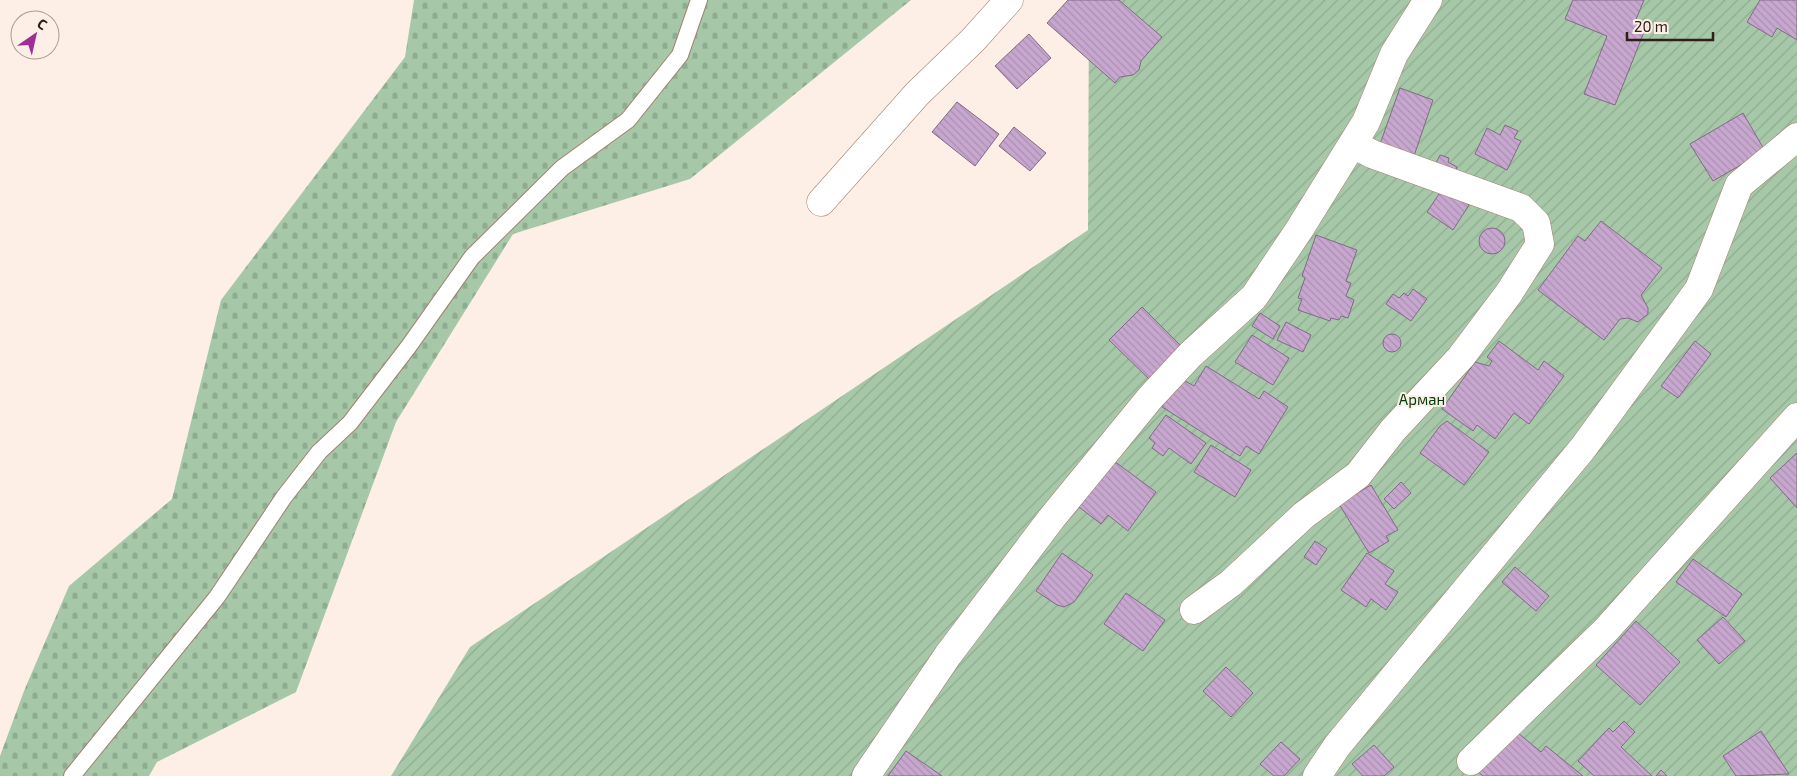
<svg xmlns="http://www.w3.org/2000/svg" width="1797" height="776" font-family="'Exo 2',sans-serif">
<defs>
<pattern id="cemetery-stones" width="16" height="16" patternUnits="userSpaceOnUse" patternTransform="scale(1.25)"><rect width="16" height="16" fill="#a6c8a8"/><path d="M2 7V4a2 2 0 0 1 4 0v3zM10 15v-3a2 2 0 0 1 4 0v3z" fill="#8fac90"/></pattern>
<pattern id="garden-furrows" width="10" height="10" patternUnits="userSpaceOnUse" patternTransform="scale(1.25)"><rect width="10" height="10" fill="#a6c8a8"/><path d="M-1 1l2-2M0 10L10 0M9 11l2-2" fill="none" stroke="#8fac90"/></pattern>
<pattern id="building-back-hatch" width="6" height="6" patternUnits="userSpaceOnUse" patternTransform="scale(1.25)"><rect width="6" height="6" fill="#c7a7cf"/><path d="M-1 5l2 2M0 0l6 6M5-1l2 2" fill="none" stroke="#ab8fb1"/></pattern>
</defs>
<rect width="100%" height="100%" fill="#fdeee6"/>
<path fill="url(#cemetery-stones)" d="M414,0H911L690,179L513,234L396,422L296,692L157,762L149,776H0V756L24,691L69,586L172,499L221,300L405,57Z"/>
<path fill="url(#garden-furrows)" d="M1089,0H1797V776H391L470,647L1088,230Z"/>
<path fill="url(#building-back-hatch)" stroke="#806a85" d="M1068,0H1119L1162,37L1141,61L1139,70L1133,75L1120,77L1115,83L1047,23Z
M1573,0H1644L1635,22L1646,27L1615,105L1584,94L1607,36L1565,19Z
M1760,0H1797V40L1777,28L1772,37L1747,22Z
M1029,34L1051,58L1017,89L995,66Z
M1400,88L1433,100L1414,156L1380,144Z
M957,102L999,134L975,166L932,132Z
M1743,113L1765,151L1713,181L1690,144Z
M1505,125L1518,131L1514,138L1521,141L1507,170L1475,154L1487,128L1500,135Z
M1014,127L1046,153L1030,171L999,146Z
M1440,155L1449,158L1448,162L1457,167L1454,175L1434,167Z
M1443,188L1469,205L1453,230L1427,212Z
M1601,221L1662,268L1641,295L1648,308V314L1638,322L1628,318L1620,319L1604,340L1538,290L1578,236L1585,241Z
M1479 241a13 13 0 1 1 26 0a13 13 0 1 1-26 0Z
M1316,235L1357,250L1346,281L1351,283L1346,296L1354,300L1348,318L1341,316L1339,320L1331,318L1330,321L1298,310L1302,299L1298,298L1305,278L1302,276Z
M1413,289L1427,299L1411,321L1386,304L1393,294L1399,298L1404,293L1408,296Z
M1142,307L1181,346L1149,379L1109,340Z
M1260,313L1280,326L1273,339L1252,326Z
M1286,322L1311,335L1303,352L1277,340Z
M1383 343a9 9 0 1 1 18 0a9 9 0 1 1-18 0Z
M1252,335L1289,358L1273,385L1235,362Z
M1499,341L1538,370L1544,361L1564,376L1529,424L1514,413L1495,439L1477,425L1473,431L1442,409L1475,362L1489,366L1492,361L1487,357Z
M1695,341L1711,354L1678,398L1661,386Z
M1206,366L1259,399L1264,391L1288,407L1259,454L1246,446L1240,456L1162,407L1180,378L1194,386Z
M1166,415L1206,443L1191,464L1169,448L1163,456L1152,448L1155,443L1149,438Z
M1447,421L1489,452L1464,485L1420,453L1440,426Z
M1211,445L1251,470L1235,497L1194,472Z
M1797,453V508L1770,478Z
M1114,461L1156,492L1128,531L1108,515L1101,524L1079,507Z
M1401,482L1411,493L1394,509L1384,499Z
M1371,485L1398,530L1386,536L1389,541L1369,553L1339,504Z
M1315,541L1327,549L1316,565L1304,557Z
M1062,553L1093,575L1074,602L1064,607L1057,605L1036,591Z
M1367,553L1394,571L1385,584L1398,592L1386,610L1371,599L1366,607L1341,590Z
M1693,559L1742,594L1726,617L1676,582Z
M1515,567L1549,596L1536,611L1502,582Z
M1126,593L1165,620L1143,651L1104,624Z
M1723,617L1745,641L1719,664L1697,640Z
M1636,621L1680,662L1640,705L1596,665Z
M1226,667L1253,693L1231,717L1203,691Z
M1624,721L1635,732L1621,747L1652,776H1594L1578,761L1609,728L1613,732Z
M1512,728L1541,752L1546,746L1583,776H1483L1477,771Z
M1761,731L1789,774L1736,776L1723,756Z
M1281,742L1300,759L1284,776H1274L1260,764Z
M1374,745L1394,767L1384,776H1363L1352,764Z
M906,751L942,776H888Z
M1661,770L1667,776H1656Z"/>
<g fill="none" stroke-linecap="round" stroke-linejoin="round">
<g stroke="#a2816f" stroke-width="18">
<path id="lane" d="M72,776L217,597L284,497L319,452L350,423L409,346L472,257L562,168L628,120L680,55L699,0"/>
</g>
<g stroke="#a2816f" stroke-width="29">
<path id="street" d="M821,202L917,94L973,40L1009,0
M1194,610L1231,583L1304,515L1358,475L1393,430L1461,357L1509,293L1540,244L1536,223L1521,208L1372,154L1353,144
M1471,761L1606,630L1797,417
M866,776L948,655L1051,519L1150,398L1191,354L1254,297L1299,230L1366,122L1394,54L1428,0
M1317,776L1337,746L1583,448L1699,289L1739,185L1797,137"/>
</g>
<use href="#lane" stroke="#fff" stroke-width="16"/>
<use href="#street" stroke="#fff" stroke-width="28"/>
</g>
<g text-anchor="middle" stroke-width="4" stroke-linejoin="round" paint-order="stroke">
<g font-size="15" fill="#003c0d" stroke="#fdeee6">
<text x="1422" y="405">Арман</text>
</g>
</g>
<g transform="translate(35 35) rotate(34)"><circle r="24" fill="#fdeee6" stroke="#aa9c94"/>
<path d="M0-4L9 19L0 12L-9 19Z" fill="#9c3193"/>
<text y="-8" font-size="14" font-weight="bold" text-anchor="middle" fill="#2e2019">С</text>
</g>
<path d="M1627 32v8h86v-8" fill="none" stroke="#2e2019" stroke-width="2.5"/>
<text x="1634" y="32" font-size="15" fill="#2e2019" stroke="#fdeee6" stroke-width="4" paint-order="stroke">20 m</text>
</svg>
